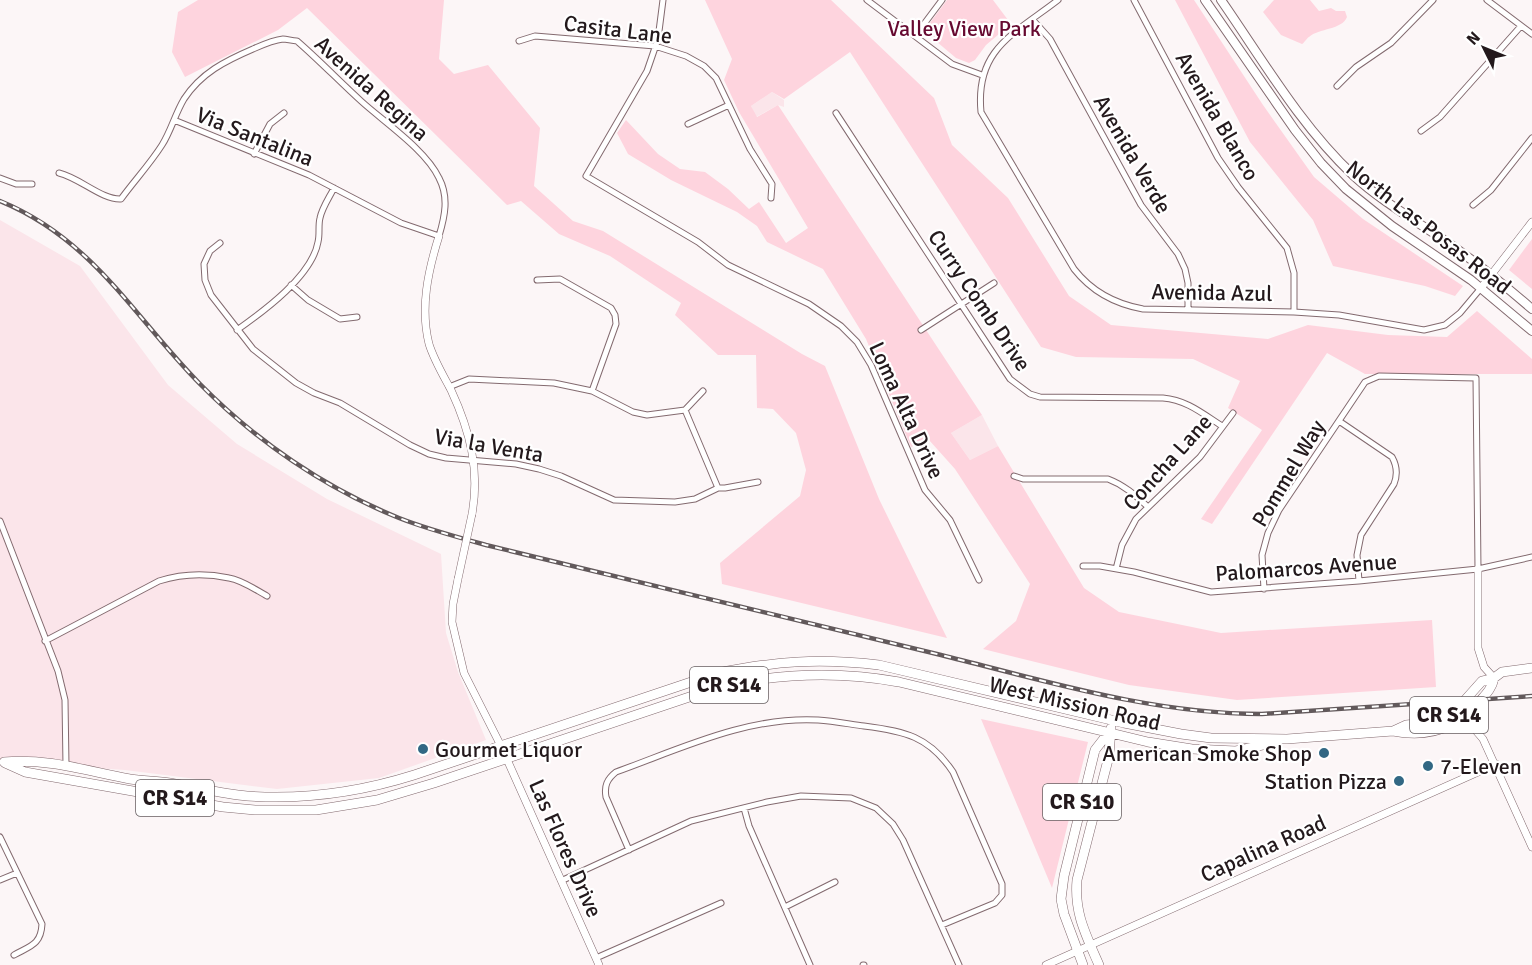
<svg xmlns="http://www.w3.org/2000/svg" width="1532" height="965" font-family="Signika,sans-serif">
<rect width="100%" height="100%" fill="#fcf6f7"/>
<path fill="#fbe5ea" d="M772,92L784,100V107L778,105L756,117L751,106Z
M0,220L80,266L168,385L237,444L327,499L441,554L446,633L458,672L486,740L379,778L277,789L125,770L4,762L0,764Z
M982,415L998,446L970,460L951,433Z"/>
<path fill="#fed4de" d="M198,0H444L439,59L454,74L488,65L540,128L534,186L573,221L603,231L802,354L825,366L879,499L947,638L722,584L720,563L800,496L806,470L796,433L773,409L757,408L756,355H718L675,315L681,303L610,256L559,234L521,201L507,205L307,8L278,30L185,77L172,52L178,12Z
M705,0H831L934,98L952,145L1008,198L1069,296L1111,325L1268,339L1308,325L1388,335L1447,337L1477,311L1532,359V374H1365L1327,353L1212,524L1201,519L1262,430L1228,408L1240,381L1193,359L1076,357L1041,347L850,52L784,99L772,92L751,106L757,117L778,105L982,415L951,433L970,460L998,446L1084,588L1119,612L1221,633L1432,620L1436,687L1237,700L1129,685L983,649L1016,621L1030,584L955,469L929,440L911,447L866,339L823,269L767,242L757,226L737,212L671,180L628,154L617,133L626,120L658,154L680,169L705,172L728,189L749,209L759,202L786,243L808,228L739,112L724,80L732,59Z
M947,0H993L1011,24L986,45L975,60L969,63L956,58L924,31Z
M1175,0H1194L1263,105L1314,177L1363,219L1463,286L1455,296L1425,286L1333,266L1313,220L1250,142Z
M1274,0H1310L1319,11L1331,8L1336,11H1345L1347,17C1342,30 1319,28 1309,37C1308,37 1303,44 1302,44L1281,35L1263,12Z
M1532,239V289L1509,270Z
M981,719L1088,742L1052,888Z"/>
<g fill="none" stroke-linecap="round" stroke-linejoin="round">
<g stroke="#836a6f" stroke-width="7">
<path id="minor" d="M663,0L658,39L647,71L586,176L698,242L728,265L809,304L841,326L857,342L871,365L925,490L950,520L979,580
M867,0L952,64L982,75
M1058,0C1014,34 975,49 981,112L1074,269C1092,292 1115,304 1143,309L1294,312L1339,315L1424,330L1445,325L1460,313L1481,288
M1134,0L1218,158L1238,187L1287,248L1294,273V312
M1487,0L1532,34
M1033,20L1050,39L1141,205L1178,254L1185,269L1188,283V310
M915,36L942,0
M519,41L535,36L655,46L686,56L704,66L716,78L750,149L772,184L771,198
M1337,86L1356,67L1391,43L1433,0
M836,113L1010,379L1030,394L1040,397L1163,398C1187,400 1203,414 1222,426
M688,124L729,105
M1421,131L1440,117L1521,26
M254,154L270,124L284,113
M59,173C80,178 102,200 121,199C134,181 150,164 162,145C171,131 175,114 184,99C201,73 225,61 253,49C262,45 273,40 283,39C287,39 292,41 297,41C319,60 339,81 361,101C384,122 426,150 439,178C449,197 445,216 439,236L401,223L309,175L174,120
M0,178L16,184H32
M1473,205L1491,190L1532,138
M220,243L210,251L204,264L205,280L211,295L253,349L296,383L314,393L340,403L410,445L429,454L446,458L516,464L539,469L561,476L614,500L675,502L695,499L718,488H725L758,482
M537,280L560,279L611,308L615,315L616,324L592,391
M291,285L308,300L340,319L357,317
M237,330C264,311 312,276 318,242C320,234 318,226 320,218C322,208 329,198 334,188
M921,330L994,283
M449,387L469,379L554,383L592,391L633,412L647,415L685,410L703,391
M685,410L718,488
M1339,421L1392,457C1397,466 1398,474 1394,484L1361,535L1357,555L1359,581
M1014,476L1023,479H1108C1124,485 1135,495 1147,506
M0,521L58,671L65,700L66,766
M1083,566H1100L1134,572L1211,592L1359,581L1478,569L1532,557
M1116,569L1122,545L1136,519L1200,457L1233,413
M1264,589L1262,555L1268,533L1279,510L1365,382L1379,376L1476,378L1478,569
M45,641L159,581C181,574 206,573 229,578C242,580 256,590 267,596
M744,808L749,826L810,965
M0,837L42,924C41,945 30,946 14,955
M629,850L606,797C604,786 607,779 616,772C680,749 748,716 818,720C833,721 849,724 864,726C904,731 929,736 953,772L1002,884V895L995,903L942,925
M0,880L17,873
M563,880L691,821L767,802L801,796L851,798L876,808L893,824L903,840L959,965
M785,907L835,882
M596,958L721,903
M863,965H864"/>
</g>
<g stroke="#836a6f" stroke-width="8">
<path id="tertiary" d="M439,236C428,271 420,308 429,344C434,360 443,375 451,390C470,431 480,470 472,514
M1481,288L1532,222
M1478,569V648L1484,667L1494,678
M458,579L453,604L452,622L464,673L501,746L599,965
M1465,718L1483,739L1532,847
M1046,965L1496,764"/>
</g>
<g stroke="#836a6f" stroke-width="10">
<path id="secondary" d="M1205,0L1295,130L1321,163L1346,189L1392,226L1471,280L1532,331
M1221,0C1262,59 1300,125 1353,175C1379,199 1408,216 1438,236C1471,258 1502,283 1532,309"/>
</g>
<g stroke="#836a6f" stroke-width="10">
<path id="primary" d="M1393,731L1406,725L1436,722L1446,718L1457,709L1482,681L1494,678L1502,672L1532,668
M4,762C47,758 87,771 130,779C143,781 157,781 170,783C196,787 221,794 247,796C304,800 360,792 414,775L718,673C777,661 819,658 879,665L1124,723L1181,734L1211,738L1287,739L1393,731C1429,738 1457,729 1480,701C1487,693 1492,688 1494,678
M5,763L25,772L223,807L255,810H316L377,800L434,783L722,686C782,673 839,671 899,682L1148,742L1192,749L1236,751L1276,742
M1083,965L1064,914L1061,899L1064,876L1095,750L1109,732
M1099,965C1086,935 1074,913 1077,880L1109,756L1111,728"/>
</g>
<use href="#minor" stroke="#fff" stroke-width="5"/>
<use href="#tertiary" stroke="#fff" stroke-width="7"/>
<use href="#secondary" stroke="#fff" stroke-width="8"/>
<use href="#primary" stroke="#fff" stroke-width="9"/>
<g stroke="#62595b" stroke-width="4.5">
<path id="rail" d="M0,201C93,239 133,316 200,384C256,441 325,488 399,518C427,529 457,537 486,545C637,582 789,618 941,655C1046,681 1152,714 1262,714L1532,696"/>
</g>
<use href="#rail" stroke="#fff" stroke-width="2" stroke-dasharray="7" stroke-linecap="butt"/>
<g stroke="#836a6f" stroke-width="8" stroke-linecap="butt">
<path id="tertiary-bridge" d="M458,579L472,514"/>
</g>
<use href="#tertiary-bridge" stroke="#fff" stroke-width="7"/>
</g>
<g fill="#326884" stroke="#fff" stroke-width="2">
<circle cx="423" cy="749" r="6"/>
<circle cx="1324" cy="753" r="6"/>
<circle cx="1428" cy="766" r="6"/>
<circle cx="1399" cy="781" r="6"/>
</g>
<g text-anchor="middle" stroke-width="4.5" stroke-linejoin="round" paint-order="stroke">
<g fill="#fff" stroke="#655e60" stroke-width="1.5">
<rect x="690" y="667" width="78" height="36" rx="4.5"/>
<rect x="1410" y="697" width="78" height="36" rx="4.5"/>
<rect x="136" y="780" width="78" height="36" rx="4.5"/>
<rect x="1043" y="784" width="78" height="36" rx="4.5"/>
</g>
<g font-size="21" font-weight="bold" fill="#23191c">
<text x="729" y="692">CR S14</text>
<text x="1449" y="722">CR S14</text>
<text x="175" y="805">CR S14</text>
<text x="1082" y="809">CR S10</text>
</g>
<g font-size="22" fill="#660930" stroke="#fff">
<text x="964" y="36">Valley View Park</text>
</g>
<g font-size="22" fill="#23191c" stroke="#fff">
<text transform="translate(618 29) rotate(7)" y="8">Casita Lane</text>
<text transform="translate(372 88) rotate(42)" y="8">Avenida Regina</text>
<text transform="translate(1218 116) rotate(60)" y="8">Avenida Blanco</text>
<text transform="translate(255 136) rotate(22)" y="8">Via Santalina</text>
<text transform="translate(1133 154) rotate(60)" y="8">Avenida Verde</text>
<text transform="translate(1429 227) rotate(38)" y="8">North Las Posas Road</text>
<text transform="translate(1212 292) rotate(1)" y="8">Avenida Azul</text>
<text transform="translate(980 300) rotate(56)" y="8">Curry Comb Drive</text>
<text transform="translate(907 410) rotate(65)" y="8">Loma Alta Drive</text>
<text transform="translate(489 445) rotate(10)" y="8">Via la Venta</text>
<text transform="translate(1167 462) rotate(-48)" y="8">Concha Lane</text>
<text transform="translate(1288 473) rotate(-59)" y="8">Pommel Way</text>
<text transform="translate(1306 567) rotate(-4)" y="8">Palomarcos Avenue</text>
<text transform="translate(1075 703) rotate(13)" y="8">West Mission Road</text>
<text transform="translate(566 848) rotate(66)" y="8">Las Flores Drive</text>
<text transform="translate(1263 848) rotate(-24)" y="8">Capalina Road</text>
</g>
<g font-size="22" fill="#23191c" stroke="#fff" text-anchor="start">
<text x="435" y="757">Gourmet Liquor</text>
<text x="1312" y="761" text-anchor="end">American Smoke Shop</text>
<text x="1440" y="774">7-Eleven</text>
<text x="1387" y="789" text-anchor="end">Station Pizza</text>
</g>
</g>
<g transform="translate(1484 48) rotate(313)" stroke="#ffffff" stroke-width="4.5" paint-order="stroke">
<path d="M0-4.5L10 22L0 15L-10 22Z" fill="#23191c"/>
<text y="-9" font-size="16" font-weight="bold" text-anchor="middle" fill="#23191c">N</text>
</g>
</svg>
